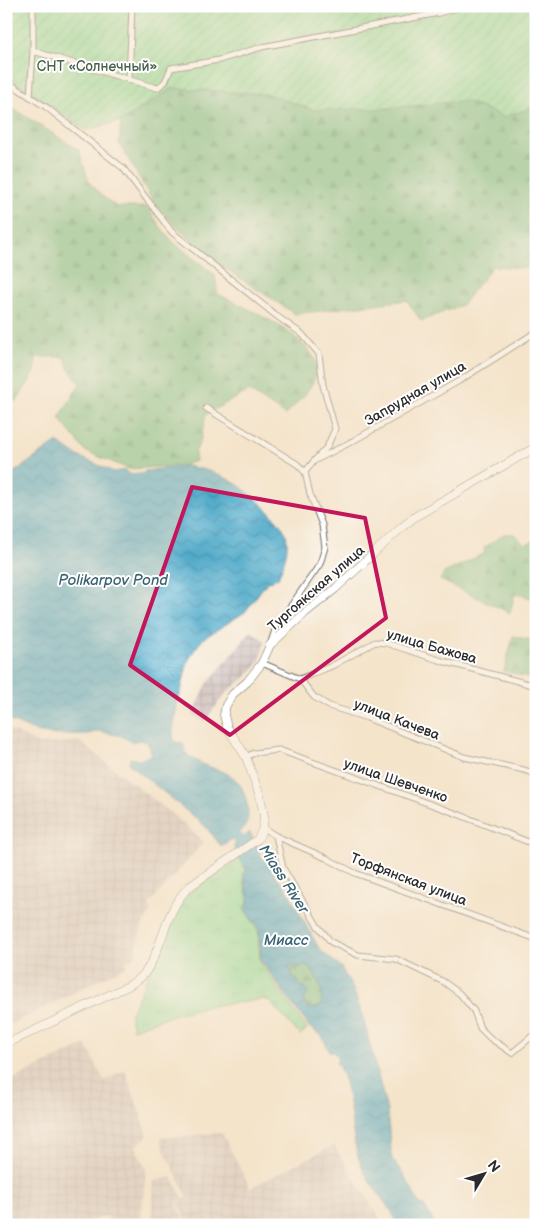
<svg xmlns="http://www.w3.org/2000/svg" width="542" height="1231" font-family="'Balsamiq Sans',sans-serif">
<defs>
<pattern id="industrial-grid" width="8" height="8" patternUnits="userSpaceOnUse" patternTransform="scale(1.25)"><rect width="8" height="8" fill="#cfc0ba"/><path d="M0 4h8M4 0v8" fill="none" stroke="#b2a5a0"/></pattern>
<pattern id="grass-tufts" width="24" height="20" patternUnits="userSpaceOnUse" patternTransform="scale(1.25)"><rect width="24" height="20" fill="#8ede9d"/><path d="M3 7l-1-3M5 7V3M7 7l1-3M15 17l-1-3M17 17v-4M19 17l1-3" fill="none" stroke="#7bbf87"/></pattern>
<pattern id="forest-firs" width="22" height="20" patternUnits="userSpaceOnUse" patternTransform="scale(1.25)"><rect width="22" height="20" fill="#72bd84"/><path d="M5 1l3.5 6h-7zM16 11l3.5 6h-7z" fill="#5e9a6c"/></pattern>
<pattern id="garden-furrows" width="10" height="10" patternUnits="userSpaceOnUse" patternTransform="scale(1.25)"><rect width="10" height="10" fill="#8ede9d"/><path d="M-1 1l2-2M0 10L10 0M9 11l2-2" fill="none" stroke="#7bbf87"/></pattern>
<pattern id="water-waves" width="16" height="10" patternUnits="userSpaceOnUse" patternTransform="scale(1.25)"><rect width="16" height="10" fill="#47a6c6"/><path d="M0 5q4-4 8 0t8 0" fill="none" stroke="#3b87a1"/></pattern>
</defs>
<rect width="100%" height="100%" fill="#fff"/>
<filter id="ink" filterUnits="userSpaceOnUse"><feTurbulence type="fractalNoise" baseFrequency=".02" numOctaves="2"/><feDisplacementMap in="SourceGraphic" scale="10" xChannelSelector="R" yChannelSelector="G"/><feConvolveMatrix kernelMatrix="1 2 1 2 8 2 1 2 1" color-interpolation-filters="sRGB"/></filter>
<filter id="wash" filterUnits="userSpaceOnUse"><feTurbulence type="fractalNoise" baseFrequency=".0096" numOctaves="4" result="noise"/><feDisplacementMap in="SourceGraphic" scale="20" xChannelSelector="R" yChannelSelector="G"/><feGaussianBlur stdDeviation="1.12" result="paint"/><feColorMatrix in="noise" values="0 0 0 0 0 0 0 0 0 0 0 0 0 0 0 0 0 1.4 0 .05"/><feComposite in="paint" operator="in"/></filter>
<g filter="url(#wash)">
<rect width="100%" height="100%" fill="#f4e4cb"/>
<path fill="url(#industrial-grid)" d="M251,631L265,641L260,661L249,674L225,694L204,722L193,715L207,684Z
M6,728L39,744L79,741L181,821L204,842L149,904L151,912L142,926L134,957L125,962L127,966L6,1027Z
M86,1044L104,1081L125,1070L148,1136L135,1146L146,1170L140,1225H112L107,1216L79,1225H6V1083Z
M222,1133L250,1188L334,1145L384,1225H189L178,1203L177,1204L187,1225H152L154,1181L172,1177L183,1198L180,1201L188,1197L165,1152L160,1138Z"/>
<path fill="url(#grass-tufts)" stroke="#5c8464" d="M241,857L246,871L243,873L248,902L244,908L258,931L260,962L307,1029L300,1035L270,1002L265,999L205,1007L176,1014L133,1029L130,1016L182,898Z"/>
<path fill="url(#forest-firs)" stroke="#4e7458" d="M172,88L267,94L314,110L377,109L466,101L504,117L536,106V269L493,266L462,305L421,321L407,300L295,314L206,256L155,205L119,143L121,121Z
M6,104L79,150L89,182L102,196L117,207H147L159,225L173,242L215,275L218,294C241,306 327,341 316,375C310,392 297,403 285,415L249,391L206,414L201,439L195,453L196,461L184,465L129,469L85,451L59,418L80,384L68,368L65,357H36L35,372L16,402L6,394Z
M504,534H514L525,544L536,540V599L515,594L510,613L440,580L444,573L485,553L484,548Z
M513,636L536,641V680L504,671Z
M294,964L297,967L307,966C317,976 327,992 319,1007L310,1009L305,1005C302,995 303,982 293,978L291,970L288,967Z"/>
<path fill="url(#garden-furrows)" stroke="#5c8464" d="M6,6H536V106L504,117L466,101L377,109L314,110L267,94L172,88L121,121L85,130L6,75Z"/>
<path fill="url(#water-waves)" stroke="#396878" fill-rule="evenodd" d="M57,442L78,456L114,472L125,470L130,474H142L145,471C156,470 179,465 187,466C225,472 247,488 272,515C279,523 287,530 287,541C288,554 282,567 278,578L267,582L245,612L204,638L195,649L188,661L177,706L173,733L174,742L183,743C184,746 185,752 187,754C189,757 194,759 197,761C219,773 239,770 246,799C253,829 242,829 222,847L205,826L129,764L130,758L140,760L152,754L147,742L139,740L132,742L121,736L98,731L89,734L56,735L39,733L6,719V481L8,482L13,473Z
M250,832L263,859L268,862L269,867L286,888L320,950L341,967L354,991L363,1017L387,1110L392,1159L403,1173L419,1203L423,1205L436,1225H398C395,1220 394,1215 391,1211C379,1194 365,1179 359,1159C348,1127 354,1092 336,1062L338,1059L335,1053L329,1051L322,1036L309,1027L261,961L259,930L245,909L249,902L244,874L247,871L233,846ZM294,964L297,967L307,966C317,976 327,992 319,1007L310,1009L305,1005L303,999L306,997L309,991L306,987H301L297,979L293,978L291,970L288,967Z"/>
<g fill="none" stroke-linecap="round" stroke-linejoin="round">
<path stroke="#47a6c6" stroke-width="11" d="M227,823L249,853"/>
</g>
</g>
<g filter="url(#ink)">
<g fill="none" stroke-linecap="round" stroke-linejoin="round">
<g stroke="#716c63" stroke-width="7">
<path id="street" d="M33,51L157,88L165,82L171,68L219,60L262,47L439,13L463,6
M129,80L132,6
M6,81L46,107L123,168L172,232L278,317L302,334L319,354L323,385L335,429L327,447L314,461
M30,97L33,51V6
M206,408L297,464L305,472L310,494L322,525L325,547L320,564L276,627L271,642
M305,472L314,461L351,442L459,381L536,332
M262,663L300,679L314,697L329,706L367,718L464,757L524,770L536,774
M300,679L332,666L375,642L386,643L442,661L536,686
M246,757L254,753L279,750L455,813L536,845
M263,828L276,836L283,868L317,925L331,942L358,955L396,959L444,982L460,994L474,1011L480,1028L490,1038L512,1053L536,1033
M276,836L326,858L355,873L536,939"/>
</g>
<g stroke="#716c63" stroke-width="9">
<path id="primary" d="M6,1044L128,986C133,983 140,979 144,974C164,948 164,910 189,887L258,839L263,828L264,816L260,796L246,757L227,727L224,715L226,705L233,694L247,682L262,663L270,645L305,613L335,589L401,528L416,516L536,447"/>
</g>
<use href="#street" stroke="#fff" stroke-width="5"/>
<use href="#primary" stroke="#fff" stroke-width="8"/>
</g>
</g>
<path d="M0 0H542V1231H0ZM192,487L365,518L386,618L230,735L130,665Z" fill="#f4e4cb" fill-opacity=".55" fill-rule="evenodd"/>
<path fill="none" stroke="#c2185b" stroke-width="4" stroke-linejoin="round" d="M192,487L365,518L386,618L230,735L130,665Z"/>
<g text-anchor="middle" stroke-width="4" stroke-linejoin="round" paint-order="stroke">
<g font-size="14" fill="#49614d" stroke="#fff">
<text x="97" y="71">СНТ «Солнечный»</text>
</g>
<g font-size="14" fill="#2b2b2b" stroke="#fff">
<text transform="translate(415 393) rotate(-30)" y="5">Запрудная улица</text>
<text transform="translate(316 588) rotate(-41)" y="5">Тургоякская улица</text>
<text transform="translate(432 646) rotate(16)" y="5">улица Бажова</text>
<text transform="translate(397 719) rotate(21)" y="5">улица Качева</text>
<text transform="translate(396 780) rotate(19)" y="5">улица Шевченко</text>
<text transform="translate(409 879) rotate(21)" y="5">Торфянская улица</text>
</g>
<g font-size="15" font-style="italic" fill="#386271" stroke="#fff">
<text x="113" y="585">Polikarpov Pond</text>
<text transform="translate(284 879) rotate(57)" y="5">Miass River</text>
<text x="286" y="945">Миасс</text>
</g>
</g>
<rect width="542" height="1231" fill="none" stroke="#fff" stroke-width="25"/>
<g transform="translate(484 1174) rotate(52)" stroke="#ffffff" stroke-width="4" paint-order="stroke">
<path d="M0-4L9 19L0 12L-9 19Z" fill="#2b2b2b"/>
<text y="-8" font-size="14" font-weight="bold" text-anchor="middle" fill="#2b2b2b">N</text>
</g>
</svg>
